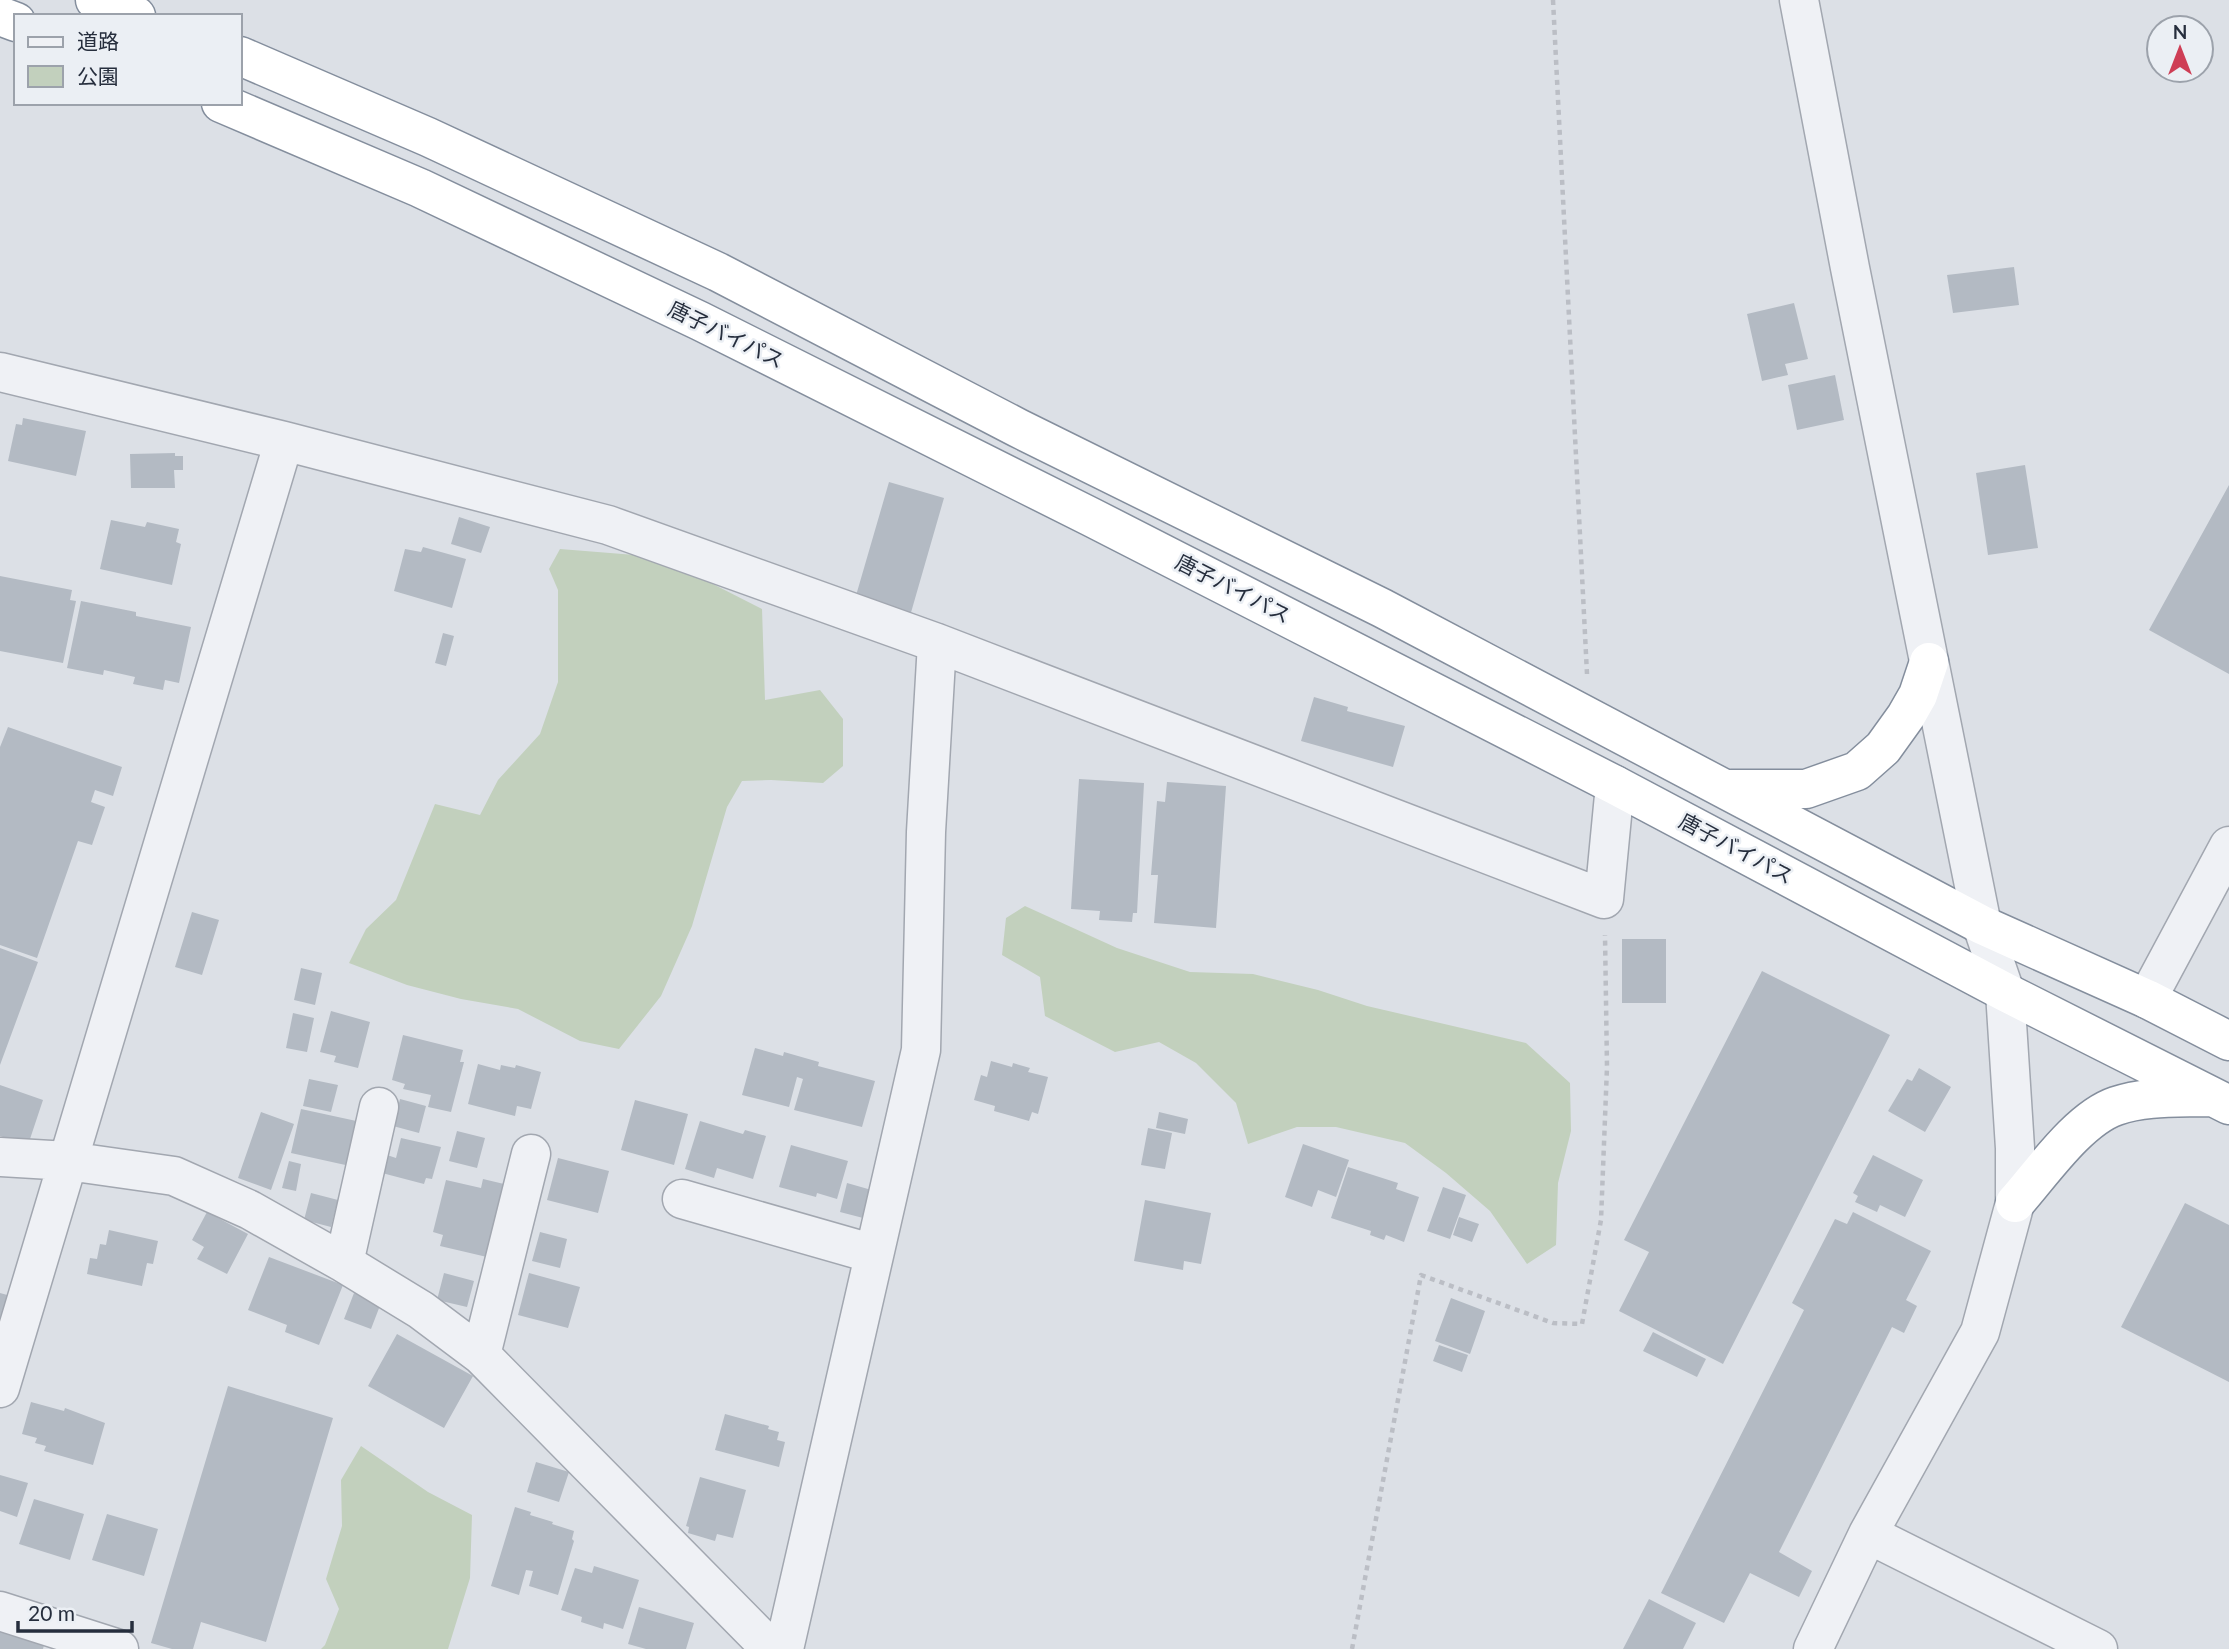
<svg xmlns="http://www.w3.org/2000/svg" width="2229" height="1649" font-family="Lato,'Noto Sans JP',sans-serif">
<rect width="100%" height="100%" fill="#dce0e6"/>
<path fill="#c2d0bd" d="M560,549L635,555L705,580L762,609L765,700L820,690L843,719V766L823,783L771,780L742,781L727,807L692,926L661,996L619,1049L580,1041L518,1009L461,999L407,985L349,963L366,929L396,900L435,804L480,815L498,780L540,734L558,682V590L549,569Z
M1025,906L1117,948L1190,972L1253,974L1318,990L1367,1006L1526,1043L1570,1083L1571,1131L1558,1183L1556,1245L1527,1264L1490,1211L1446,1173L1405,1143L1336,1127H1297L1248,1144L1236,1103L1196,1063L1159,1042L1115,1052L1045,1016L1040,977L1002,955L1006,918Z
M361,1446L428,1492L472,1515L470,1578L448,1649H321L325,1645L339,1609L326,1579L342,1526L341,1480Z"/>
<path fill="#b3bac3" d="M2014,267L2019,305L1953,313L1947,275Z
M1794,303L1808,359L1785,364L1788,375L1762,381L1747,314Z
M1835,375L1844,420L1797,430L1788,385Z
M23,418L86,431L76,476L8,461L16,424L22,425Z
M175,453V456H183V470H174L175,488H131L130,454Z
M2025,465L2038,548L1988,555L1976,473Z
M889,482L944,498L910,616L855,599Z
M2229,485V674L2149,630Z
M459,517L490,527L481,553L451,544Z
M111,520L145,527L147,522L179,529L176,542L181,544L172,585L100,569Z
M423,547L466,559L452,608L394,591L405,549L421,552Z
M0,576L72,590L70,600L76,601L63,663L0,651Z
M81,601L136,612V616L191,627L179,683L165,680L163,690L133,684L135,677L104,670L103,675L67,668Z
M443,633L454,636L446,666L435,663Z
M1314,697L1348,707L1347,711L1405,726L1393,767L1301,741Z
M8,727L122,767L113,796L95,790L91,802L105,807L92,845L78,841L37,958L0,945V747Z
M1079,779L1144,783L1137,913H1133L1132,922L1099,920L1100,911L1071,909Z
M1167,782L1226,786L1216,928L1154,923L1158,875H1151L1157,801L1165,802Z
M192,912L219,920L202,975L175,967Z
M1622,939H1666V1003H1622Z
M0,948L38,962L0,1065Z
M301,968L322,973L315,1005L294,1000Z
M1762,971L1890,1035L1723,1364L1619,1311L1649,1252L1624,1240Z
M331,1011L370,1022L358,1068L334,1062L336,1056L320,1052Z
M293,1013L314,1018L307,1052L286,1048Z
M403,1035L463,1050L460,1062H464L451,1112L428,1107L431,1095L403,1089L405,1084L392,1080Z
M755,1048L783,1056L784,1052L819,1062L818,1066L875,1081L862,1127L794,1110L803,1079L797,1077L789,1107L742,1095Z
M991,1061L1012,1067L1013,1063L1030,1068L1028,1072L1048,1077L1038,1114L1032,1112L1029,1121L994,1111L995,1106L974,1100L981,1075L987,1077Z
M478,1064L500,1070L501,1065L515,1068L516,1065L541,1072L531,1109L517,1106L515,1116L468,1104Z
M1919,1068L1951,1087L1925,1132L1888,1111L1907,1079L1912,1081Z
M309,1079L338,1085L331,1112L303,1106Z
M0,1085L43,1100L28,1145L0,1136Z
M400,1099L426,1106L419,1133L393,1126Z
M635,1100L688,1114L674,1165L621,1150Z
M301,1109L361,1122L350,1166L291,1153Z
M261,1112L294,1124L271,1190L238,1178Z
M1159,1112L1188,1119L1185,1134L1156,1128Z
M700,1121L743,1134L745,1130L766,1136L753,1179L717,1168L714,1178L685,1169Z
M1148,1128L1172,1133L1165,1169L1141,1165Z
M457,1131L485,1138L477,1168L449,1161Z
M401,1138L441,1147L432,1179L426,1178L424,1184L382,1173L387,1155L396,1158Z
M1303,1144L1349,1160L1336,1197L1318,1190L1312,1207L1285,1197Z
M791,1145L848,1161L837,1199L817,1193L816,1197L779,1187Z
M1873,1155L1923,1180L1905,1217L1880,1205L1877,1212L1855,1202L1858,1196L1853,1193Z
M558,1158L609,1171L598,1213L547,1200Z
M289,1161L301,1164L296,1191L282,1188Z
M1348,1167L1398,1183L1396,1189L1419,1197L1404,1242L1386,1235L1384,1240L1370,1235L1371,1231L1331,1218Z
M483,1179L504,1184L487,1257L440,1246L443,1235L433,1232L446,1180L481,1188Z
M847,1183L875,1191L867,1219L840,1212Z
M1443,1187L1466,1195L1450,1239L1427,1231Z
M311,1193L338,1200L331,1227L304,1220Z
M1145,1200L1211,1213L1201,1264L1184,1261L1183,1270L1134,1261Z
M2185,1203L2229,1225V1382L2121,1327Z
M207,1212L248,1234L227,1274L197,1259L204,1247L192,1240Z
M1853,1212L1931,1251L1906,1300L1917,1306L1904,1333L1892,1327L1779,1552L1812,1571L1799,1597L1750,1573L1724,1623L1661,1593L1804,1310L1792,1303L1835,1219L1847,1224Z
M1459,1217L1479,1224L1472,1242L1453,1235Z
M109,1230L158,1241L153,1264L147,1263L142,1286L87,1274L90,1258L97,1259L100,1244L106,1245Z
M540,1232L567,1239L560,1268L532,1261Z
M269,1257L343,1285L319,1345L285,1332L287,1325L248,1310Z
M444,1273L474,1281L467,1307L437,1300Z
M529,1273L580,1287L568,1328L518,1315Z
M0,1293L11,1296L0,1332Z
M354,1293L381,1303L371,1329L344,1319Z
M1451,1298L1485,1311L1470,1354L1435,1341Z
M1653,1332L1706,1359L1697,1377L1643,1351Z
M397,1334L473,1376L444,1428L368,1386Z
M1439,1345L1468,1355L1462,1372L1433,1361Z
M228,1386L333,1418L266,1642L201,1622L193,1649H172L151,1643Z
M31,1402L64,1411L65,1408L105,1423L93,1465L44,1451L46,1446L35,1443L37,1438L22,1434Z
M725,1414L769,1426L768,1429L779,1432L777,1440L785,1442L779,1467L715,1450Z
M536,1462L569,1472L559,1502L527,1492Z
M0,1475L28,1483L17,1517L0,1511Z
M700,1477L746,1490L733,1538L717,1534L715,1541L688,1533L689,1527L686,1526Z
M34,1499L84,1514L70,1560L19,1544Z
M515,1507L531,1512L530,1515L553,1522L552,1524L574,1531L572,1539L574,1541L558,1595L529,1586L533,1571L526,1570L519,1595L491,1586Z
M107,1514L158,1529L144,1576L92,1560Z
M594,1566L639,1580L623,1629L604,1623L603,1629L581,1622L582,1617L561,1610L575,1568L592,1573Z
M1649,1599L1696,1623L1683,1649H1623Z
M639,1607L694,1623L686,1649H646L628,1644Z
M0,1631L44,1645L43,1649H0Z"/>
<g fill="none" stroke-linecap="round" stroke-linejoin="round">
<g stroke="#a2a7b0" stroke-width="41">
<path id="minor" d="M1799,0L1850,268L1982,925L2005,992L2015,1148V1203L1980,1332L1868,1534L1813,1649
M0,372L284,441L608,525L937,643L1604,899L1615,785
M2147,999L2229,846
M0,1157L68,1161L174,1176L250,1210L344,1263L421,1310L481,1355L771,1649
M682,1199L874,1254
M344,1263L379,1107
M481,1355L531,1154
M0,1388L284,441
M1868,1534L2098,1649
M0,1611L119,1649
M784,1649L921,1050L926,832L937,643"/>
</g>
<g stroke="#848e9d" stroke-width="41">
<path id="highway" d="M95,0L136,16
M0,16L16,22
M240,56L428,137L718,272L1018,428L1382,608L1982,925L2147,999L2229,1041
M221,103L420,188L700,321L1091,517L1615,785L2005,992L2229,1105
M1731,789H1806L1857,771L1883,748L1906,716L1918,695L1929,662
M2015,1203C2041,1174 2078,1119 2116,1106C2144,1096 2178,1098 2208,1097"/>
</g>
<path stroke="#bbbec5" stroke-width="4.5" stroke-dasharray="5 5" stroke-linecap="butt" d="M1553,0L1587,674
M1352,1649L1421,1275L1553,1323L1582,1324L1601,1220L1607,1067L1605,935"/>
<use href="#minor" stroke="#eff1f5" stroke-width="38"/>
<use href="#highway" stroke="#fff" stroke-width="38"/>
</g>
<g text-anchor="middle" stroke-width="5" stroke-linejoin="round" paint-order="stroke">
<g font-size="21" fill="#262e3d" stroke="#ebeff4">
<text transform="translate(726 335) rotate(26)" y="7">唐子バイパス</text>
<text transform="translate(1233 589) rotate(27)" y="7">唐子バイパス</text>
<text transform="translate(1736 849) rotate(28)" y="7">唐子バイパス</text>
</g>
</g>
<rect x="14" y="14" width="228" height="91" fill="#ebeff4" stroke="#9ca2ab" stroke-width="2"/>
<rect x="28" y="37" width="35" height="10" fill="#eff1f5" stroke="#9ca2ab" stroke-width="2"/>
<text x="77" y="49" font-size="21" fill="#262e3d">道路</text>
<rect x="28" y="66" width="35" height="21" fill="#c2d0bd" stroke="#9ca2ab" stroke-width="2"/>
<text x="77" y="84" font-size="21" fill="#262e3d">公園</text>
<g transform="translate(2180 49)"><circle r="33" fill="#ebeff4" stroke="#9ca2ab" stroke-width="2"/>
<path d="M0-5L12 26L0 18L-12 26Z" fill="#ce3e55"/>
<text y="-10" font-size="19" font-weight="bold" text-anchor="middle" fill="#262e3d">N</text>
</g>
<path d="M18 1621v10h114v-10" fill="none" stroke="#262e3d" stroke-width="3.5"/>
<text x="28" y="1621" font-size="21" fill="#262e3d" stroke="#ebeff4" stroke-width="5" paint-order="stroke">20 m</text>
</svg>
